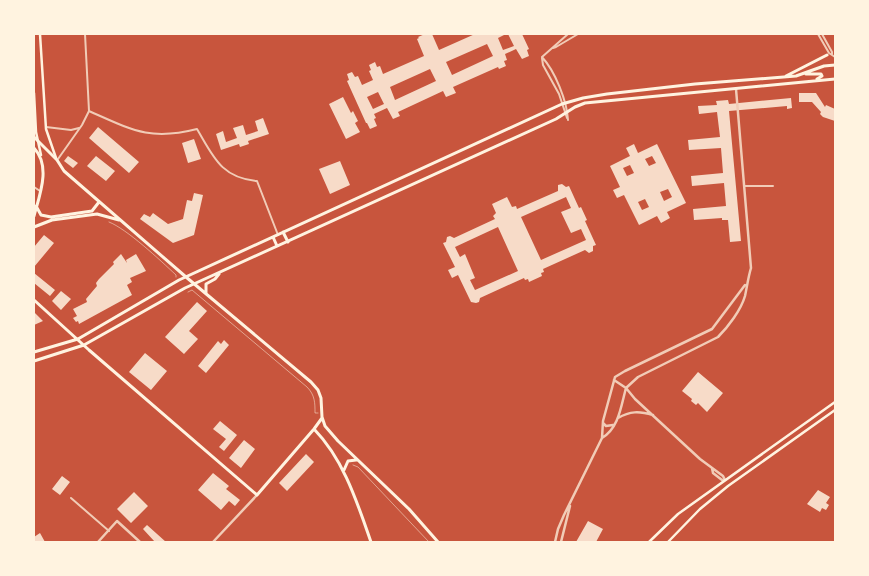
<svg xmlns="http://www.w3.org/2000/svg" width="869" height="576" font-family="'PT Sans',sans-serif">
<rect width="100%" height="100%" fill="#c8553d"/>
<path fill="#f7dbc8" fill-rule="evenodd" d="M425,34H432L439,50L475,34H506L498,38L503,50L514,46L508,34H522L529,49L527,50L529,56L522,59L516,49L505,54L507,60L504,61L506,66L499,69L498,67L453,87L456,93L446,97L443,91L398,112L400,116L393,119L387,108L374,114L376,118L374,119L377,126L370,129L367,123H366L347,81L349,80L347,74L352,72L355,77L358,76L362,85L373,80L369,71L371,70L369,65L375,62L377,67L380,66L383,74L424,56L417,39L419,38L418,37ZM487,44L493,56L452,75L446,62ZM430,69L436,81L395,100L390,87ZM378,92L384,104L373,109L367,97Z
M799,93H816L825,107L826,105L835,109V121L823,117L820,114L821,112L812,102H799Z
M343,97L351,113L353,111L358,121L355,123L360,132L346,139L329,104Z
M791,98L792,108L787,109V106L729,111L741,241L730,242L728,220H722V218L694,220L693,209L726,206L724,183L692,186L691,176L723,173L721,148L689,150L688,140L720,137L717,112L699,114L698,106L717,105L716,101L728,100L729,104Z
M263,118L269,134L248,141L249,144L240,147L239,144L221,150L216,134L223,131L226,142L237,138L233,128L243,125L246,135L258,131L255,121Z
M98,127L139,162L129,173L89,138Z
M194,139L201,159L188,163L182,143Z
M634,144L638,153L657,144L686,203L667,212L670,218L661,223L657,216L639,225L624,195L617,198L613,190L620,187L610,166L630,156L626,148ZM652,156L656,163L649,166L645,159ZM630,165L634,173L627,176L623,168ZM668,189L672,197L664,201L660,192ZM645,199L649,207L642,210L638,202Z
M68,156L78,163L73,168L64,161Z
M96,156L115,171L106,181L87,166Z
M340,161L350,185L330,194L319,169Z
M562,184L566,187L569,186L579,208L581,207L587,220L585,221L596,245L593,246V251L589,253L585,250L543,269L544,272L541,273L542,276L529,282L528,279L525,280L524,278L480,298L479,302L476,303L471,302L458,275L452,278L448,270L455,267L443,243L446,242L447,237L450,236L454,238L495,219L493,216L496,213L492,204L507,197L512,207L516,206L517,209L558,191V185ZM566,197L571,208L561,212L571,233L581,229L586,240L541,260L521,217ZM498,227L518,271L475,290L470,280L475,278L465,254L460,257L455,247Z
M194,193L203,195L194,235L173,243L140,219L144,214L150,217L153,213L168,224L183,219L187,200L192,201Z
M44,235L54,243L34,267V247Z
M121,254L127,263L126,260L136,254L146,271L130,278L132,282L127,285L132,295L79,324L78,321L76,322L73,318L77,316L73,309L87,302L86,299L97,286L96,283L99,279L114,264L113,262Z
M34,273L55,290L50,296L34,283Z
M61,291L71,299L61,310L52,301Z
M197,302L207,311L189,331L198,339L184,354L165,337Z
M34,312L43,321L34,325Z
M224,340L229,345L206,373L198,366L218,341L221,344Z
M145,353L167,371L151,390L129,372Z
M698,372L723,393L707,412L698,403L696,405L691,401L692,399L682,391Z
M220,421L237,435L224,451L219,447L226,439L213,429Z
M244,440L255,449L241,468L229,458Z
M306,454L314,462L287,491L279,483Z
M213,473L229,486L226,489L240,500L235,506L229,501L221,510L198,490Z
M62,476L70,482L60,495L52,489Z
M818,490L830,497L826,503L829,505L826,510L822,508L820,512L807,504Z
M134,492L148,506L131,523L117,509Z
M588,521L603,529L596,542H576Z
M147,525L166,542H155L143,529Z
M40,533L45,542H34V537Z"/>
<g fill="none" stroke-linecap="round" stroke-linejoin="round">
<path stroke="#fff3e0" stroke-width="0.5" d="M109,222C127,229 160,260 176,275V277
M188,292L192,290L307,387C315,395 315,403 315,413H318
M353,465L358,467L429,542"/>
<path stroke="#f1ccb7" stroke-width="2" d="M818,34L829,53L835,57
M822,34L832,52V54
M553,48L556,47L578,34
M542,57C555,71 567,101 568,120
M542,57L568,34
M542,58L543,65L559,94L567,118
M89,111C132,130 150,141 197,129C213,156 221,178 257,181L278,235
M46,127L71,130L79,128
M58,159L82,125L89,111L85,34
M744,186H773
M34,187L40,191
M71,498L109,531"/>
<path stroke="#f1ccb7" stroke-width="2.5" d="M614,380L626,388L635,399L700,459L723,476L725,480H722L713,473L712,468
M618,418C630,411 639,411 653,415
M603,423L606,426L613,425
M602,438C619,428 621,406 626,388L638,377L718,337C728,327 741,310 745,296C747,287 748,278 751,268L736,89
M98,542L117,521L140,542
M213,542L257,495
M555,542L558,529L564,515L602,438L603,421L615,377L625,371L712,329L745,285
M561,542L570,506"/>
<path stroke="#fff3e0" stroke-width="2.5" d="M40,34L46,129L56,158
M34,93L36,132L41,155
M649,542L678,514L835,402
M668,542L700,509L728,486L835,410"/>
<path stroke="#fff3e0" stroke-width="3" d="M806,74H821L822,76L817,79
M786,76L827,55
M34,111V110
M34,137L57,160L64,171L186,277L311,382L318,390L321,398L322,417L325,426L338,441L409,509L438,542
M34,148C51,166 40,194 34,216
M36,206L41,215L51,217L92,211L99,202
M34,227L52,220L97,214L119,220
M283,232L288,242
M273,237L277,246
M206,293V284L215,279L219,274
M34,300L89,350L257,495L314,429L322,418
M34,352L78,339L179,280L562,104L583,98L607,94L695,84L796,76L824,66L835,65
M34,361L84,345L185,288L556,119L575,107L585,103L835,79
M314,429C344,460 357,502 371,542
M344,470L348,461L356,460"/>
</g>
<rect width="869" height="576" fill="none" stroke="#fff3e0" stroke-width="70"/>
</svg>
